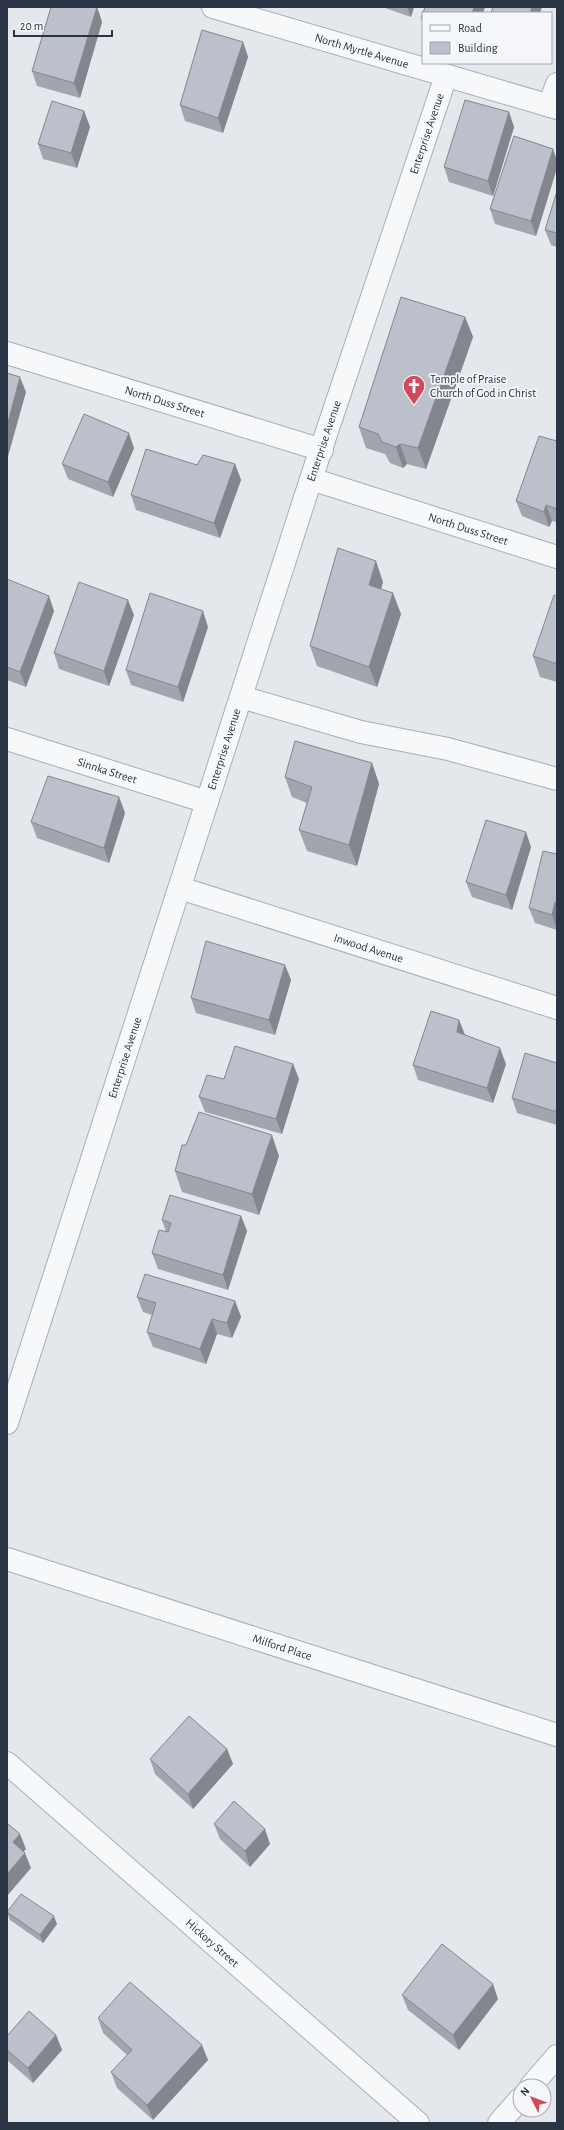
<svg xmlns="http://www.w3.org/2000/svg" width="564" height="2130" font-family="'Alegreya Sans',sans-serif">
<rect width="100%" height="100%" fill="#e4e7ec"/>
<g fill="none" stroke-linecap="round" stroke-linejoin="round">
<g stroke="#a9aeb7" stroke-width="24">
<g id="minor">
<path id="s1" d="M213,7L557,108"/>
<path d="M549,106L557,84"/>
<path id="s2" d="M7,353L322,450"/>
<path id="s3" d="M311,479L557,557"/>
<path d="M241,697L361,732L448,749L557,779"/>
<path id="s4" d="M7,739L207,802"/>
<path id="s5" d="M180,888L557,1008"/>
<path id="s6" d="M7,1423L311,479L446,76"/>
<path id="s7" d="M7,1559L557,1735"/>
<path id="s8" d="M7,1763L418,2123"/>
<path d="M531,2086L557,2056"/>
<path d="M499,2123L520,2099"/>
</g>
</g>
<use href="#minor" stroke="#f7f8fa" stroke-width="22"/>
</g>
<path fill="#a1a5ae" d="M97,7L102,22L80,98L37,86L32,71Z
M382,7H414L411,17Z
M425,7H485L483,13H423V24L421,18Z
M243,42L248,57L223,133L185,121L180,105Z
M84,111L90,127L77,168L43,159L38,144Z
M509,112L514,127L493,196L449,182L444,167Z
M553,149L557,161V168L536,236L495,224L490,209Z
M557,191V247L551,245L545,230Z
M465,317L473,337L426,469L407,464L403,468L390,463L385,454L366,448L359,427Z
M557,441V522L552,521L549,527L522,516L516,501Z
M134,448L113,497L68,479L62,464Z
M235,464L241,480L220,538L136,510L131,495L197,465Z
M7,579L54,611L26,687L7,680Z
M383,582L381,589L401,614L377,687L317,666L310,646Z
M557,596V682L540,677L533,656Z
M134,615L109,686L59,669L54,653Z
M208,627L183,702L131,685L126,670Z
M372,763L379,784L357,866L307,851L299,830L307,803L292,797L285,777Z
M119,797L125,813L109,863L37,838L31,822Z
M531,847L512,910L472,897L466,882Z
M557,854V930L535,923L529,908Z
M285,965L291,980L275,1035L196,1013L191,998Z
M459,1020L465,1035L506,1064L493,1103L418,1080L413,1065Z
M557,1063V1125L517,1113L512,1098Z
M293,1064L299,1079L282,1134L205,1112L199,1097L224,1079Z
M279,1156L259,1215L182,1192L175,1171Z
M241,1216L247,1231L228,1290L158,1269L152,1253L166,1232L162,1220Z
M137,1297L235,1301L241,1317L232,1338L217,1334L206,1364L153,1347L147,1332L152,1315L143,1312Z
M227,1749L233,1764L193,1809L155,1774L150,1759Z
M214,1824L270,1844L250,1867L220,1839Z
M7,1912L57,1924L43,1943L10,1920Z
M402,1995L498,1999L459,2050L408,2010Z
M98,2018L208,2060L153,2120L117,2088L111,2072L127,2055L103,2033Z
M56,2035L62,2050L33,2083L7,2060V2036Z"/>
<path fill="#83868d" d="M97,7L102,22L80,98L74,83Z
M407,7H414L411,17Z
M474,7H485L483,13H472Z
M532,7H542L540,13H530Z
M243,42L248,57L223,133L218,118Z
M84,111L90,127L77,168L71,153Z
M509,112L514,127L493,196L488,181Z
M553,149L557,161V168L536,236L531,221Z
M465,317L473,337L426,469L418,448Z
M20,377L26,392L7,460V426Z
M129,433L134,448L113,497L108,482Z
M400,444L407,464L403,468L396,447Z
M235,464L241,480L220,538L214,523Z
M546,505L552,521L549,527L544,512Z
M376,561L383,582L377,605L369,585Z
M393,593L401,614L377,687L369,667Z
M49,596L54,611L26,687L20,672Z
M128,600L134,615L109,686L104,671Z
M203,611L208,627L183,702L178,687Z
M372,763L379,784L357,866L349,845Z
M119,797L125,813L109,863L104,848Z
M526,832L531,847L512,910L506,895Z
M555,902L557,908V930L552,915Z
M285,965L291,980L275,1035L269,1020Z
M459,1020L465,1035L457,1032Z
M500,1048L506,1064L493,1103L487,1088Z
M293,1064L299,1079L282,1134L276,1119Z
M272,1135L279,1156L259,1215L252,1194Z
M241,1216L247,1231L228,1290L223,1275Z
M235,1301L241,1317L232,1338L227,1323Z
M212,1319L217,1334L206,1364L200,1349Z
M227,1749L233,1764L193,1809L188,1794Z
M265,1829L270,1844L250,1867L245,1851Z
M20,1834L26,1849L19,1857L13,1842Z
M25,1853L31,1868L7,1896V1874Z
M54,1916L57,1924L43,1943L40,1935Z
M493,1984L498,1999L459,2050L453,2035Z
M56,2035L62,2050L33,2083L28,2068Z
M202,2045L208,2060L153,2120L147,2105Z"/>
<path fill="#bbc0ca" stroke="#83868d" d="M51,7H97L74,83L32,71Z
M425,7H474L472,13H423V19L421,18Z
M493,7H532L530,13H491Z
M202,30L243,42L218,118L180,105Z
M465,100L509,112L488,181L444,167Z
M52,101L84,111L71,153L38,144Z
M514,136L553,149L531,221L490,209Z
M557,191V233L545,230Z
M401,297L465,317L418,448L400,444L396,447L382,442L378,434L359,427Z
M7,373L20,377L7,426Z
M84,414L129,433L108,482L62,464Z
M539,436L557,441V509L546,505L544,512L516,501Z
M146,449L197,465L203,455L235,464L214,523L131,495Z
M338,548L376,561L369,585L393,593L369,667L310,646Z
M7,579L49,596L20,672L7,667Z
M79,582L128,600L104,671L54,653Z
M150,593L203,611L178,687L126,670Z
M554,595L557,596V664L533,656Z
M295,741L372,763L349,845L299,830L312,787L285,777Z
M48,776L119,797L104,848L31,822Z
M486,820L526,832L506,895L466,882Z
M543,851L557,854V903L555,902L552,915L529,908Z
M206,941L285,965L269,1020L191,998Z
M431,1011L459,1020L457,1032L500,1048L487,1088L413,1065Z
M235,1046L293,1064L276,1119L199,1097L207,1075L224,1079Z
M525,1053L557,1063V1112L512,1098Z
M199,1112L272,1135L252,1194L175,1171L182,1145H186Z
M170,1195L241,1216L223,1275L152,1253L159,1230L168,1232L171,1223L162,1220Z
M145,1274L235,1301L227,1323L212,1319L200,1349L147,1332L156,1303L137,1297Z
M189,1716L227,1749L188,1794L150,1759Z
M234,1801L265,1829L245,1851L214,1824Z
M7,1823L20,1834L13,1842L25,1853L7,1874Z
M21,1894L54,1916L40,1935L7,1912Z
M442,1944L493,1984L453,2035L402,1995Z
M130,1982L202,2045L147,2105L111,2072L132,2050L98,2018Z
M29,2011L56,2035L28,2068L7,2050V2036Z"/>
<defs>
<g id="church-pin" transform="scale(1.15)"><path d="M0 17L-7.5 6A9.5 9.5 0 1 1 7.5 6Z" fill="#d1495b" stroke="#f4f6f9"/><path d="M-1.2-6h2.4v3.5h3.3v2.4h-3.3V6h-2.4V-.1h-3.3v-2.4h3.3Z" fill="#fff"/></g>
</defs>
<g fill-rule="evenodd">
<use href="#church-pin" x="414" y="386"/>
</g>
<g text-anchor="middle" stroke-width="3.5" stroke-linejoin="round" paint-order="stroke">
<g font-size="12" fill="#2b3445" stroke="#f4f6f9">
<text dy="4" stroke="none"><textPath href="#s1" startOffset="155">North Myrtle Avenue</textPath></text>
<text dy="4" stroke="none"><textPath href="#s6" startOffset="1356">Enterprise Avenue</textPath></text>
<text dy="4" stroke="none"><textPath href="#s2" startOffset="165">North Duss Street</textPath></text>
<text dy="4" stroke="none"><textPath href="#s6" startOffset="1032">Enterprise Avenue</textPath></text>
<text dy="4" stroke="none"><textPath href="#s3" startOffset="165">North Duss Street</textPath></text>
<text dy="4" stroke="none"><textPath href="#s6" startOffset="708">Enterprise Avenue</textPath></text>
<text dy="4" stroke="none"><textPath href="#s4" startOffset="105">Sinnka Street</textPath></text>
<text dy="4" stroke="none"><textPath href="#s5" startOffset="198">Inwood Avenue</textPath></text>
<text dy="4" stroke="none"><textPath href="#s6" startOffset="384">Enterprise Avenue</textPath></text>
<text dy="4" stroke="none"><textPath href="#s7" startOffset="289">Milford Place</textPath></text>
<text dy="4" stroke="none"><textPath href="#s8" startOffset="273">Hickory Street</textPath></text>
</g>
<g font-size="12" fill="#2b3445" stroke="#f4f6f9" text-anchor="start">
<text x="430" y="383">Temple of Praise<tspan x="430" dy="14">Church of God in Christ</tspan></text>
</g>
</g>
<rect width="564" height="2130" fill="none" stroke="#2b3445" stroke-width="16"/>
<rect x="422" y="12" width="130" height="52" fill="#f4f6f9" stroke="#a4a8b1"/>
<rect x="430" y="25" width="20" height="6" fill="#f7f8fa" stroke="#a4a8b1"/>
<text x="458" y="32" font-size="12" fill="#2b3445">Road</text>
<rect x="430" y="42" width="20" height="12" fill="#bbc0ca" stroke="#a4a8b1"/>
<text x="458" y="52" font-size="12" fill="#2b3445">Building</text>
<g transform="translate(532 2098) rotate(312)"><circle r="19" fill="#f4f6f9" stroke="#a4a8b1"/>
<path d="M0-3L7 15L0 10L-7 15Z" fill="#d1495b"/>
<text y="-6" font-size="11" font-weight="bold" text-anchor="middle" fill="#2b3445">N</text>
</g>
<path d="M14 30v6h98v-6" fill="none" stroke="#2b3445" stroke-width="2"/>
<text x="20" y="30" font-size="12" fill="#2b3445" stroke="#f4f6f9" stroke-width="3" paint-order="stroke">20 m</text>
</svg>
